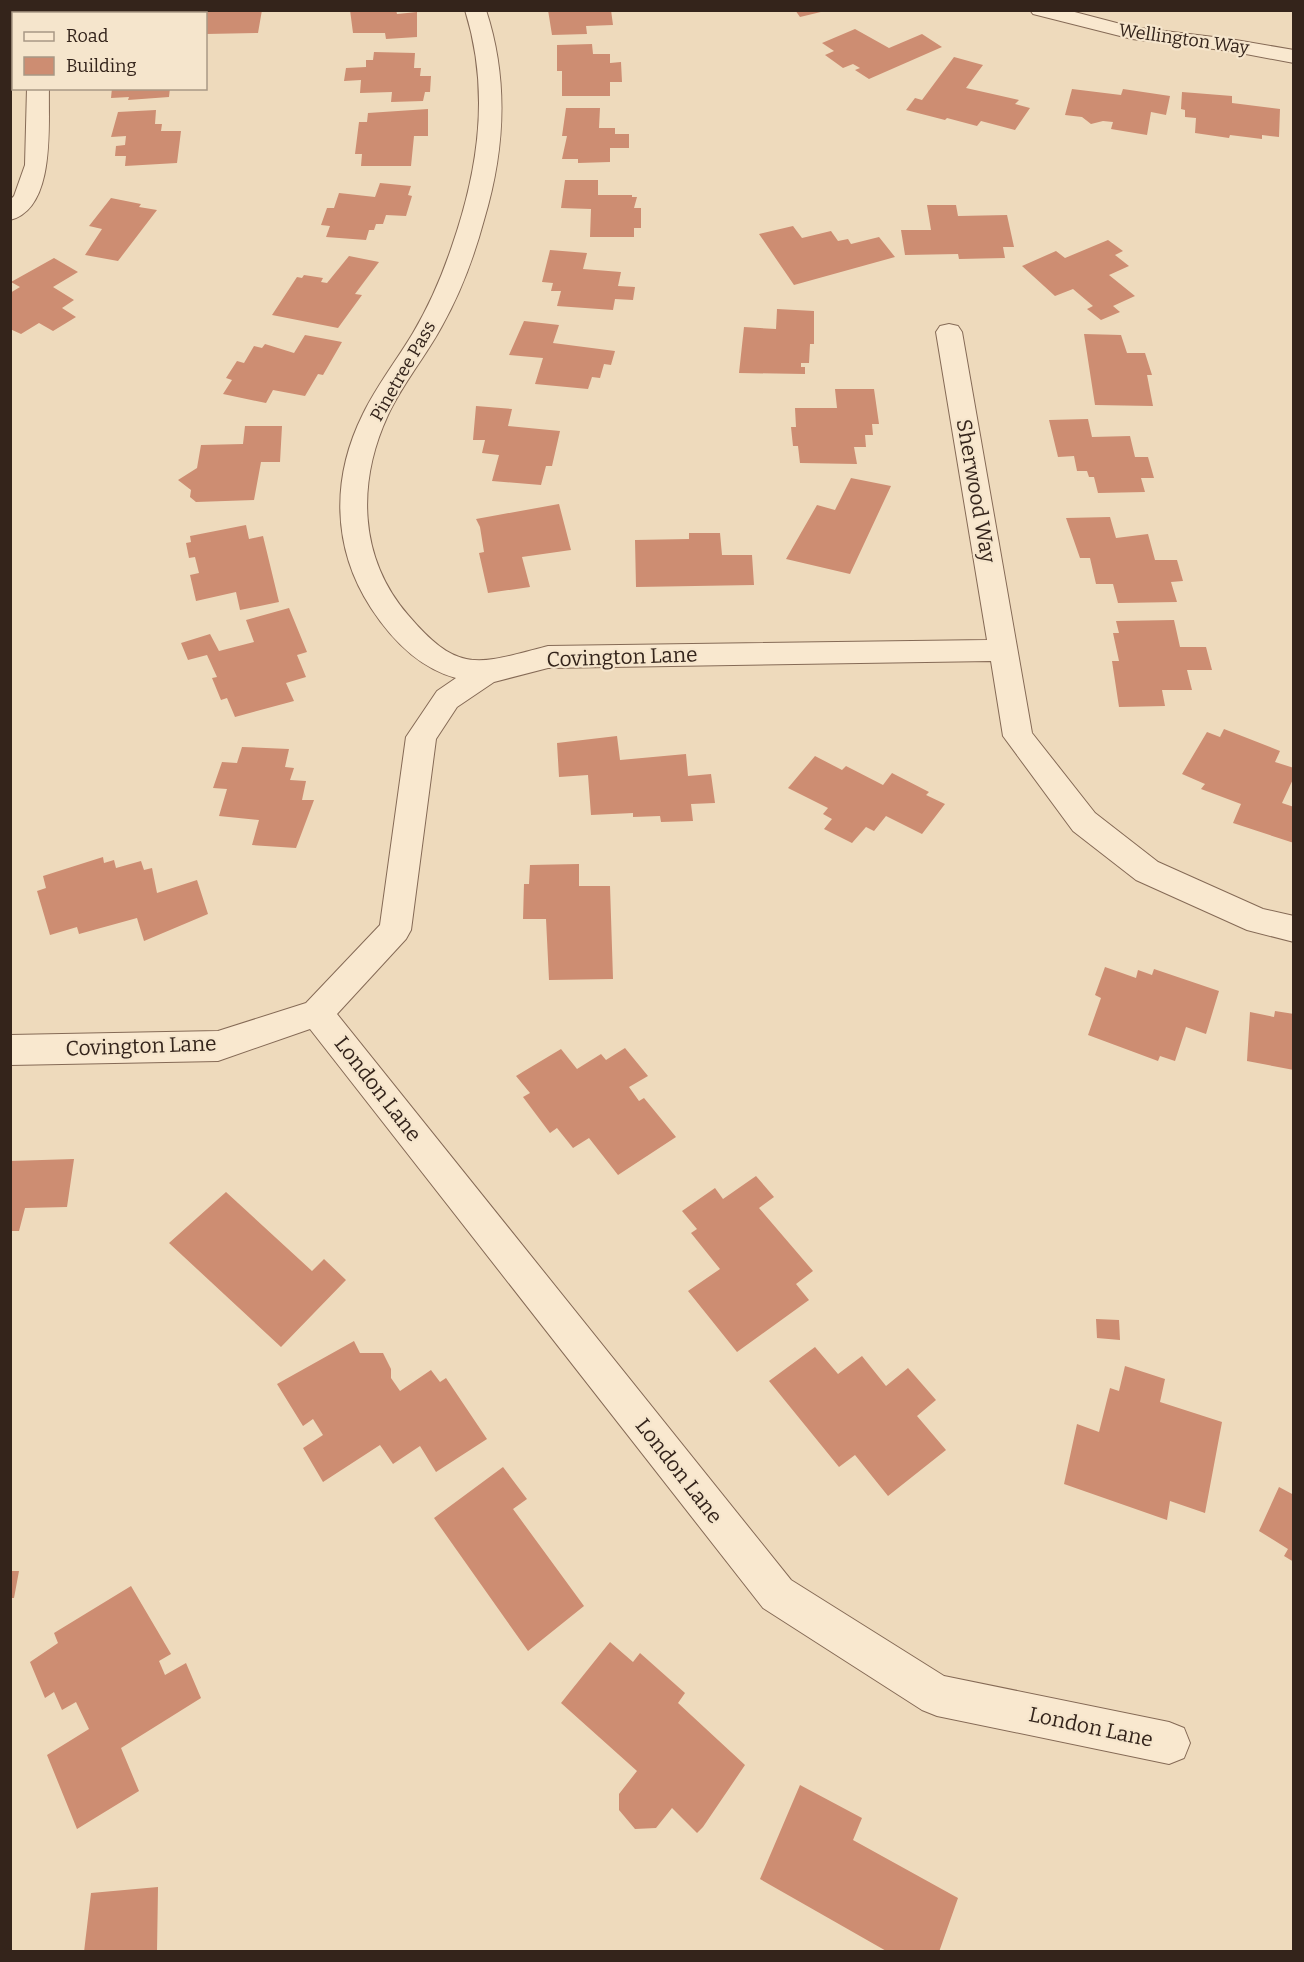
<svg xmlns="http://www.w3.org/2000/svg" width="1304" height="1962" font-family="Bitter,serif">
<rect width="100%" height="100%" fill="#eedabc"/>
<path fill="#cd8d72" d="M142,10H186V14H141Z
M213,10H262L258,33L206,34V14L195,12Z
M350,10H396L397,14L417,12V37L386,39L385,33H353Z
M548,10H611L613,25L586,26L587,34L552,35Z
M795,10H825V11L800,17Z
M855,29L889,48L922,34L942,47L869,79L855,70L860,68L853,64L843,68L825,55L834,51L822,43Z
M592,44L593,54H610V63L621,62L622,82H610V96H562V71H557V45Z
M374,52L415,53L414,68H421L420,76H431L430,92H425L423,101L391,102L392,92L360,93L361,80L344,81L346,68L366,67V60H373Z
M954,57L983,65L966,88L1019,100L1015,104L1030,108L1015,130L981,121L977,126L947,118L945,120L906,110L915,98L922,100Z
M112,88H170L169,97L128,100L129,97L111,98Z
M1072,89L1121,95L1123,89L1170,96L1166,115L1151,112L1147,135L1111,129L1113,122L1103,121L1091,124L1082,117L1065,115Z
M1182,92L1232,96V103L1280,109L1279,137L1262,135V139L1230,135L1229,138L1195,133L1196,118L1185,117V110L1181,109Z
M566,108H600L599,128H615V134H629V148H610V162L578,163V159H562L567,136H562Z
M428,109V136H414L411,166H361L362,154H355L359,122H367L368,113Z
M156,110L155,124H162L161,131H181L177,163L125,166L126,156H115L116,146L125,145L126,136L111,137L118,112Z
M565,180H598V195H632V197H637L634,208H641V228H634V237H590L591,209L561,208Z
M380,183L411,186L408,195L412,196L406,216L386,215L383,224H376L374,230H369L366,240L326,237L330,226L321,225L327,208H334L339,193L375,197Z
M111,198L141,204L139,207L157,210L118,261L85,255L102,229L89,226Z
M927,205H956L958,216L1007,215L1014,247H1003L1005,258L959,259L958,254L905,255L901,230H931Z
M793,226L802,238L831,231L838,241L848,239L851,244L879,237L895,257L794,285L759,234Z
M1108,240L1123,251L1115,255L1129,266L1109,275L1135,296L1113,306L1120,312L1101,320L1087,309L1093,306L1073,289L1055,296L1022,266L1056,251L1065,258Z
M550,250L587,253L583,269L621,272L618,286L635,287L633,300L615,299L613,310L557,306L561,291H551L553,283L542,282Z
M349,256L379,262L355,294L362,295L338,328L272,315L297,277L302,278L304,275L323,278L321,282L327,283Z
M54,258L78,272L53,287L74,300L62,308L76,317L53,331L39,323L21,334L10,329V293L20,287L11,282Z
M777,309L814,311V344H810L809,363H801V367H805V374L739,373L744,327L776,329Z
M524,321L559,325L553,343L615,351L611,365L604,364L600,378L592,377L588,389L535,384L543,358L509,355Z
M1084,334L1121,335L1127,353H1145L1152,375H1147L1153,406L1095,405Z
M305,335L342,342L323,375L318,374L305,396L273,390L266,403L223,394L232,380L226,378L237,361L244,363L254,346L262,348L265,344L294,353Z
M835,389H874L879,424H872L873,435H865L866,447H854L857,464L800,463L798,446H793L791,427H796L795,408H837Z
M476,406L512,409L508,426L560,431L552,466H546L541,485L492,481L499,455L482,453L485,440H473Z
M1088,419L1092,437L1130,436L1135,457H1148L1154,478H1141L1145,492L1098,493L1094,477H1089L1087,471H1077L1074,456L1058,457L1049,420Z
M245,426H282L280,462H261L254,500L196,502L190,497L191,490L178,480L197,468L201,445L243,444Z
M851,478L891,486L850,574L786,559L817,505L835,510Z
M559,504L571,550L522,557L530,587L488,593L479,553L484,552L480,527L476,519Z
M1110,517L1116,538L1148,534L1155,560H1177L1183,581L1171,582L1177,602L1118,603L1113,584H1096L1090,558H1080L1066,518Z
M246,525L249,539L263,536L279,602L240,610L236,592L196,601L190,575L199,573L195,557L189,558L186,543L191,542L190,536Z
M689,533H720L722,555H752L754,585L636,587L635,540L689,539Z
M289,608L307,652L297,655L306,677L286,683L294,701L235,717L227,698L221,700L212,678L217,677L207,655L188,660L181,643L210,634L219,651L254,642L246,620Z
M1174,620L1180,647H1206L1212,670H1187L1192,690H1162L1165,706L1119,707L1112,661H1119L1113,633H1119L1116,621Z
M1224,729L1280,751L1275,762L1294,768V777L1282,803L1294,807V843L1233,823L1241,804L1201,789L1205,784L1182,774L1207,732L1220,737Z
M617,736L620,760L686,754L688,776L711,774L715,803L691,804L693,821L661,822L660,816L633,817V813L591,815L588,775L559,777L557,743Z
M242,747L289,749L285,767L294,768L290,780L306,781L302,800H314L296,848L252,845L259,820L219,816L227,789L213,788L222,762L237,763Z
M815,756L842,770L846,766L883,785L892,773L929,792L926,795L945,804L922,834L886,816L874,831L866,827L852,843L824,829L832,819L823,814L828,808L788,788Z
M103,857L104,863L114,860L116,868L141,861L144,870L152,868L157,893L197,880L208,914L144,941L137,918L79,934L77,927L50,935L37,891L46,888L43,876Z
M579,864V886H610L613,979L549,980L546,919H523L524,884H529L530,865Z
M1105,967L1136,978L1138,970L1152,975L1154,969L1219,991L1206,1034L1186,1027L1175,1061L1160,1056L1158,1061L1088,1035L1101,998L1095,995Z
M1275,1011L1294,1014V1070L1247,1061L1250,1012L1274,1017Z
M625,1048L648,1076L629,1087L639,1101L644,1098L676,1137L618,1175L589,1138L573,1148L557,1128L550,1133L523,1097L530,1093L516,1076L561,1049L577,1069L601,1054L606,1060Z
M74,1159L67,1207L25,1208L19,1231H10V1161Z
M756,1176L774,1197L759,1208L813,1271L796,1284L809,1300L737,1352L688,1291L720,1269L691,1233L697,1229L682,1211L715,1188L723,1199Z
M226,1192L312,1271L324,1259L346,1280L281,1347L169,1243Z
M1096,1319L1119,1320L1120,1340L1097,1338Z
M354,1341L360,1353H383L391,1369V1378L400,1391L431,1370L440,1382L446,1378L487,1439L436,1472L420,1446L393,1464L380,1445L323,1482L303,1448L323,1435L313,1419L303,1426L277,1384Z
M815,1347L838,1374L862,1356L886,1386L908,1368L936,1400L917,1416L946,1450L888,1496L855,1455L839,1467L769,1381Z
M1125,1366L1165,1379L1160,1402L1222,1422L1205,1513L1170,1501L1167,1520L1064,1484L1077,1424L1099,1432L1110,1388L1119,1391Z
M503,1467L527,1499L513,1509L584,1606L528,1651L434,1518Z
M1279,1487L1294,1495V1562L1284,1556L1288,1549L1259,1531Z
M10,1571H19L14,1598H10Z
M131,1586L171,1654L159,1661L165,1675L186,1663L201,1698L121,1748L139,1791L77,1829L47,1755L89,1729L76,1702L62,1710L54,1692L45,1698L30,1662L58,1643L54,1633Z
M610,1642L633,1662L640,1653L685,1693L678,1703L745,1765L703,1827L697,1833L672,1808L656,1828L635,1829L619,1810V1794L637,1771L561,1703Z
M800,1785L862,1818L853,1840L958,1898L939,1952H888L760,1879Z
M158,1887L157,1952H84L91,1893Z"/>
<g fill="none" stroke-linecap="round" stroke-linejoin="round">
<g stroke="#856a56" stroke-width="2">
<path id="minor" d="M36,10H57L56,14H35Z
M465,10H486C509,80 505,150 484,220C474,257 461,292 442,326C426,356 403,383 388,415C357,482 358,557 408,615C459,675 478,664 548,646L987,640L936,332L940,326L949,324L958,326L962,332L1032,733L1095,813L1158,862L1263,909L1294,916V942L1247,930L1136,880L1073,831L1003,736L991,661L548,668L494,682L457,707L436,739L411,930L406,939L337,1014L791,1580L944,1676L1169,1722L1184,1728L1190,1743L1184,1758L1169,1764L937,1716L922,1710L763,1608L310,1029L218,1061L10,1065V1035L218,1031L306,1003L380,925L406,737L437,691L456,678C419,668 392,640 371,608C332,548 331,478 363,414C377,385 397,360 413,333C429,306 442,276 452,246C479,168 490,90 465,10Z
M1030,10H1067L1132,27L1230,39L1294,50V63L1230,51L1132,39L1033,14Z
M27,88H49C48,125 56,209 10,220V200L14,196L25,165Z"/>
</g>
<use href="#minor" fill="#f9e8cf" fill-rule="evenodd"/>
</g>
<g text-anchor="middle" stroke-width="4.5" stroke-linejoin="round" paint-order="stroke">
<g font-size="18" fill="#34241b" stroke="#f5e5cc">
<text transform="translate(1184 39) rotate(8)" y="6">Wellington Way</text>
<text transform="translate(403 371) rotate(-60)" y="6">Pinetree Pass</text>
</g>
<g font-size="21" fill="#34241b" stroke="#f5e5cc">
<text transform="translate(976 491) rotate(80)" y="7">Sherwood Way</text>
<text transform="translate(622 657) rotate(-2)" y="7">Covington Lane</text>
<text transform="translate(141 1046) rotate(-2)" y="7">Covington Lane</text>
<text transform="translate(378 1089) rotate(52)" y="7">London Lane</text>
<text transform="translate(679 1471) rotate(52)" y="7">London Lane</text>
<text transform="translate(1091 1727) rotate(12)" y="7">London Lane</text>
</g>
</g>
<rect width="1304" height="1962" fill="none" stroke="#34241b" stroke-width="24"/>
<rect x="12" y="12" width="195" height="78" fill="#f5e5cc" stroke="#a89885" stroke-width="1.5"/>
<rect x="24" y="32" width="30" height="9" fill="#f9e8cf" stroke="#a89885" stroke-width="1.5"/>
<text x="66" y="42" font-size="18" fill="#34241b">Road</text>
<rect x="24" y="57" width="30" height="18" fill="#cd8d72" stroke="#a89885" stroke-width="1.5"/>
<text x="66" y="72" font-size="18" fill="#34241b">Building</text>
</svg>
